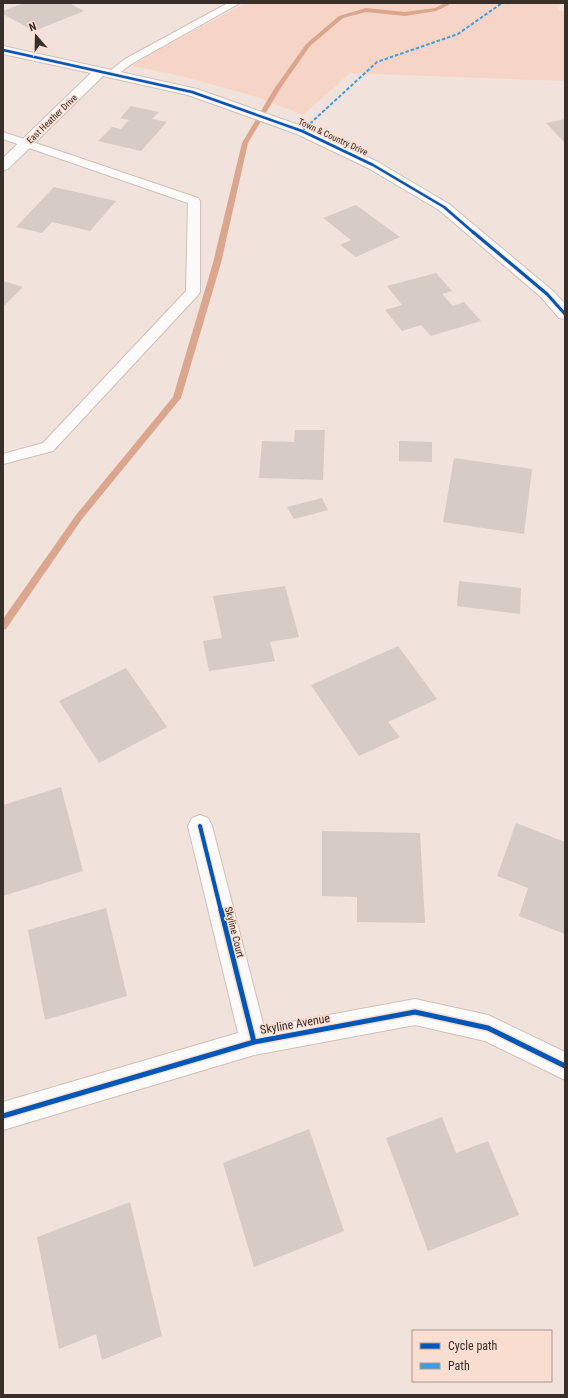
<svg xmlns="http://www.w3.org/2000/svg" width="568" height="1398" font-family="'Roboto Condensed',sans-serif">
<rect width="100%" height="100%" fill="#f1e2db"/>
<path fill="#f6d5c7" d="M246,3H561L558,10L565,12V81L350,73L303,115L257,97L185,77L133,66L131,64Z"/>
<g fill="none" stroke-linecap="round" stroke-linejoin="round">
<path fill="#dba68e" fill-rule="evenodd" d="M442,3H448L449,5L436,11L405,16L366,12L343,18L310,46L280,89L248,143L221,263L181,398L82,519L6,629L3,630V619L76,515L173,397L213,263L242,143L274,89L306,44L339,16L366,8L405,12L435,8L443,4Z"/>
</g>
<path fill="#d7cbc6" d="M24,3H69L84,11L34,31L3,14V11Z
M131,106L159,112L152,119L167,122L141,151L98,141L112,127L121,129L129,120L120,118Z
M565,119V143L546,123Z
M54,187L116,201L90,231L52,222L42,233L16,227Z
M356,205L400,237L356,257L340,245L351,240L323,218Z
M436,273L452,291L442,294L453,306L464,302L481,321L431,336L421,325L402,331L385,310L402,305L387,286Z
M3,281L23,287L3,307Z
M295,430H325L323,480L259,478L262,441L294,442Z
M399,441L432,442V462L399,461Z
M454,458L532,469L524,534L443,522Z
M322,498L328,510L294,519L287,507Z
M459,581L521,588L520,614L457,606Z
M285,586L299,637L270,642L275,661L209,671L203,641L222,638L213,596Z
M398,646L437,699L388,722L400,737L359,756L311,685Z
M126,668L167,727L99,763L59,701Z
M61,787L83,871L3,896V805Z
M516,823L565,842V934L519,916L528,888L497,876Z
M322,831L420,833L425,923L357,922V897L322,896Z
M106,908L127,996L45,1020L28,930Z
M442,1117L456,1153L488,1141L519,1215L428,1251L386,1138Z
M309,1129L344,1231L254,1267L223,1163Z
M130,1202L162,1336L102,1360L96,1334L59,1349L37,1237Z"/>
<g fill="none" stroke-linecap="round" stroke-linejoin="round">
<g stroke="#cdc1bb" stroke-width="2">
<path id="service" d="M228,3H240L133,63L115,76H107L106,74L125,59Z
M3,132L198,198L200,201V292L198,295L53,451L3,464V454L43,443L186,291L188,203L3,139Z"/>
</g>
<g stroke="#cdc1bb" stroke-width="2">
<path id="minor" d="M3,46L197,89L307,128L378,162L449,204L553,291L565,304V319L559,318L541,297L439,210L368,168L297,134L188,95L103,76L8,169L3,170V158L91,73L3,54Z
M200,815L208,818L212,826L264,1027L415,999L488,1015L565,1052V1080L485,1041L415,1025L254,1055L3,1130V1102L238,1033L188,826L192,818Z"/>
</g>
<use href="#service" fill="#fdfbfa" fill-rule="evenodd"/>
<use href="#minor" fill="#fdfbfa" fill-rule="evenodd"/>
<path stroke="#3e9de1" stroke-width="2" stroke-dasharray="3.5 2" stroke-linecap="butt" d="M302,131L377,62L458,34L502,3"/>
<g stroke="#faded2" stroke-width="4">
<path id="cycleway-far3" d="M3,50L192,92L302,131L373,165L444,207L474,233"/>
</g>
<g stroke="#faded2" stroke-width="5">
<path id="cycleway-far2" d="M473,232L547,294L565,314"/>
</g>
<g stroke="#faded2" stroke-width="6">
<path id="cycleway-far1" d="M200,826L221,911"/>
</g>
<g stroke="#faded2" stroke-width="8">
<path id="cycleway" d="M221,910L254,1042
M3,1116L254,1042L415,1012L488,1028L565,1066"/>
</g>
<use href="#cycleway-far3" stroke="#0057b8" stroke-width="2.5"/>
<use href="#cycleway-far2" stroke="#0057b8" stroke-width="3"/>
<use href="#cycleway-far1" stroke="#0057b8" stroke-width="4"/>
<use href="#cycleway" stroke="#0057b8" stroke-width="5"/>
</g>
<g text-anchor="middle" stroke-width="3" stroke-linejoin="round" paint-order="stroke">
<g font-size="9" fill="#392f2a" stroke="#faded2">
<text transform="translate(52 119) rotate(-44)" y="3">East Heather Drive</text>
<text transform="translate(333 137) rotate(25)" y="3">Town &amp; Country Drive</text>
</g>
<g font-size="10" fill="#392f2a" stroke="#faded2">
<text transform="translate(235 932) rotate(76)" y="4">Skyline Court</text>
</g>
<g font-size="12" fill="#392f2a" stroke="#faded2">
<text transform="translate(295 1024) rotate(-10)" y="4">Skyline Avenue</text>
</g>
</g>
<rect width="568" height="1398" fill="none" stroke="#392f2a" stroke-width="8"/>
<rect x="412" y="1330" width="140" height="52" fill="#faded2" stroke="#ad988f"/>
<rect x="420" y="1343" width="20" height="6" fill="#0057b8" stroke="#ad988f"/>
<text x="448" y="1350" font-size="12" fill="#392f2a">Cycle path</text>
<rect x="420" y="1363" width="20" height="6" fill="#3e9de1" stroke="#ad988f"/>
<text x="448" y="1370" font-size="12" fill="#392f2a">Path</text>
<g transform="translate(36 36) rotate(340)" stroke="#faded2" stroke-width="3" paint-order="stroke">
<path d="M0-3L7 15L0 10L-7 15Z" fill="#392f2a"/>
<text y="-6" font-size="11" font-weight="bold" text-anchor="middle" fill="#392f2a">N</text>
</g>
</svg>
